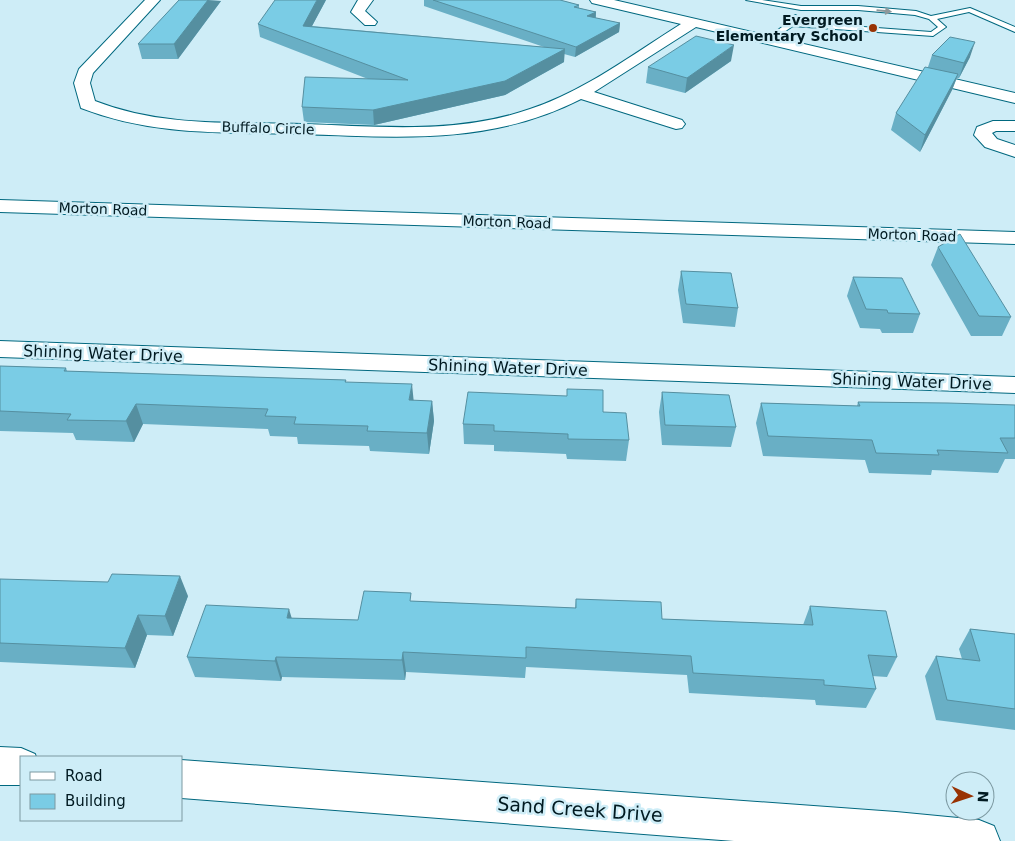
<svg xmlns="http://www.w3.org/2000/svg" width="1015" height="841" font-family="'DejaVu Sans',sans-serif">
<rect width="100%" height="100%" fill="#ceedf7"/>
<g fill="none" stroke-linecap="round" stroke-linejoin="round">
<g stroke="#00687f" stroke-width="2">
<path id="service" d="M746,0H762L801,6H858L916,11L931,16L970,8L1015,27V32L969,12L937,19L946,27L933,36L793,26L769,42H766V38L788,23L795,15L799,17L796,22L931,32L938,27L929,19L915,15L858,10H801Z"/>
</g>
<g stroke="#00687f" stroke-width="2">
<path id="minor" d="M145,0H160L93,73L90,83L95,101C161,127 231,122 301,124C377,126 456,135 530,109C585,91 633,54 681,24L592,3L590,0H614L1015,93V103L696,27L594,92L682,120L685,124L682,128L676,129L581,99C489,146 398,137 298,134C222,132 153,136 81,108L74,83L79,69Z
M358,0H373L365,11L377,22L375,25H365L351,12Z
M993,121H1015V131H996L992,133L997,139L1015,145V157L985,147L974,135L977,127Z
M0,200L1015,232V244L0,212Z
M0,341L1015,377V393L0,357Z
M0,747L21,748L35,754L36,757H21V785H0Z
M181,760L896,812L979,820L994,826L1000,841H734L181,798Z"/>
</g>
<use href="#service" fill="#fff" fill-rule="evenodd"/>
<use href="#minor" fill="#fff" fill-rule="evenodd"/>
</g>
<path fill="#69afc5" d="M179,0L221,1L178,59H142L138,44Z
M326,0L312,26L544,47L424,6V0H560L579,5V8L596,12V18L620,23L619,32L575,57L564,54V62L505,95L374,125L304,122L302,107L368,79L260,37L258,24Z
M932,55L970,57L959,78H957L952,90L920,152L891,130L896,113L928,67Z
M731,61L685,93L646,83L648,67Z
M938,247L1011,317L1002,336H971L931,265Z
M681,271L738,308L735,327L683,323L678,290Z
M853,277L920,314L913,333H882L880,329L860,328L847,296Z
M0,366L66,368L67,371L346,380V382L414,401H432L434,421L429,454L370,451L369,446L298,444L297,437L270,436L268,429L143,424L134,442L76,440L73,433L0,431Z
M567,389L603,412L629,440L626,461L567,459L566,454L494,451V445L464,444L463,424L567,396Z
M662,392L736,427L731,447L662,445L659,412Z
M858,402L1015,405V459H1005L998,473L932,470L931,475L869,473L865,460L763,456L756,423L761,403L857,406Z
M0,579L188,596L173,636L147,635L135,668L0,662Z
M576,599L662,619L803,625L810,606L897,657L887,677L872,676L876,689L866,708L816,705L815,700L689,693L687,675L526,667L525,678L406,672L405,680L282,677L281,681L195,677L187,657L292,618L358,620L411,601L575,608Z
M970,629L1015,634V730L936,720L925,676L936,656L962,659L959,649Z"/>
<path fill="#558fa0" d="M208,0L221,1L178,59L174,44Z
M317,0H326L305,39L303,26Z
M596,12L595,22L587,16Z
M620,23L619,32L575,57L576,47Z
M975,42L970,57L959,78L964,63Z
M734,45L731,61L685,93L687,78Z
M565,49L564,62L505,95L374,125L373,110Z
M958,74L952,90L920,152L925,135Z
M412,384L414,404L409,400Z
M432,401L434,421L429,454L427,433Z
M136,404L143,424L134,442L126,421Z
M180,576L188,596L173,636L165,616Z
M289,609L295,629L287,618Z
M138,615L147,635L135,668L125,648Z
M403,652L406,672L405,680L402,660Z
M276,657L282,677L281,681L275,661Z"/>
<path fill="#7acce5" stroke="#558fa0" d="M179,0H208L174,44H138Z
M275,0H317L303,26L565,49L505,81L373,110L302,107L305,77L408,80L258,24Z
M433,0H560L579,5L574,7L596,12L587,16L620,23L576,47Z
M696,36L734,45L687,78L648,67Z
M950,37L975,42L964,63L932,55Z
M925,67L958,74L925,135L896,113Z
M960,234L1011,317L979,316L938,247Z
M681,271L731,273L738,308L686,304Z
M853,277L902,278L920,314L888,313L887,310L866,309Z
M0,366L66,368L64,371L346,380L345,382L412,384L409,400L432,401L427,433L367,431L368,426L294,424L296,417L265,416L268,409L136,404L126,421L67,420L71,414L0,411Z
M567,389L603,390V412L626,413L629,440L568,439V434L494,431V425L463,424L468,392L567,396Z
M662,392L729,395L736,427L665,425Z
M858,402L948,403L1015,405V438H1000L1008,453L937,450L939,455L876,453L872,440L768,436L761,403L860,406Z
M112,574L180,576L165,616L138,615L125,648L0,643V579L108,582Z
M364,591L411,593L410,601L576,608V599L661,602L662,619L813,625L810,606L886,611L897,657L868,655L876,689L824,685V680L693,673L691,656L526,647V658L403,652L402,660L276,657L275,661L187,657L206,605L289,609L287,618L358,620Z
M970,629L1015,634V709L947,700L936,656L980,661Z"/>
<defs><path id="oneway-solid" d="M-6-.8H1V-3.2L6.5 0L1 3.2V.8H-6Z" transform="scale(1.25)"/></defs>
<use fill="#8d989b" href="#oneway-solid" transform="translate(884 11) rotate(5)"/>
<circle fill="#983304" stroke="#ceedf7" stroke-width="2" cx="873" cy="28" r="5"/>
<g text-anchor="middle" stroke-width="5" stroke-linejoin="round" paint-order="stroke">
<g font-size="14" font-weight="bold" fill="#011a21" stroke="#ceedf7" text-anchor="end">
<text x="863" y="25">Evergreen<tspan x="863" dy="16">Elementary School</tspan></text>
</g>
<g font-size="14" fill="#011a21" stroke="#ceedf7">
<text transform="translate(268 128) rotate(2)" y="5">Buffalo Circle</text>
<text transform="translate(103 209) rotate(2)" y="5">Morton Road</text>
<text transform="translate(507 222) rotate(2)" y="5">Morton Road</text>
<text transform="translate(912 235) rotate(2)" y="5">Morton Road</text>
</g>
<g font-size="16" fill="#011a21" stroke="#ceedf7">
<text transform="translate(103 353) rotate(2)" y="6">Shining Water Drive</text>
<text transform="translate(508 367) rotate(2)" y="6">Shining Water Drive</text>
<text transform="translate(912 381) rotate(2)" y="6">Shining Water Drive</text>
</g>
<g font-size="19" fill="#011a21" stroke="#ceedf7">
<text transform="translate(580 809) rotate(4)" y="7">Sand Creek Drive</text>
</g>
</g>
<rect x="20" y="756" width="162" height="65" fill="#ceedf7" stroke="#7c99a1"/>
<rect x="30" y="772" width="25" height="8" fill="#ffffff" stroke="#7c99a1"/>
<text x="65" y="781" font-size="15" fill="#011a21">Road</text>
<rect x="30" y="794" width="25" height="15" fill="#7acce5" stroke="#7c99a1"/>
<text x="65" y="806" font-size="15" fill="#011a21">Building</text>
<g transform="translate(970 796) rotate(93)"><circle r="24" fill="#ceedf7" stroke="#7c99a1"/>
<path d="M0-4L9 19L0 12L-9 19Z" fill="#983304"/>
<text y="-8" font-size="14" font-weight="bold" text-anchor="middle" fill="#011a21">N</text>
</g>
</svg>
